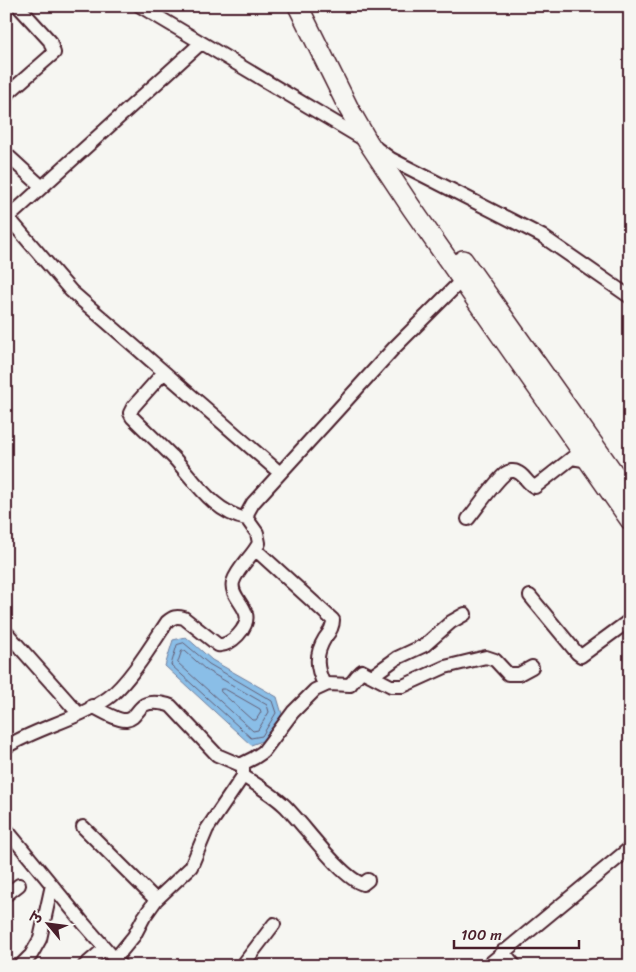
<svg xmlns="http://www.w3.org/2000/svg" width="636" height="972" font-family="Sriracha,'Playpen Sans Deva',sans-serif">
<rect width="100%" height="100%" fill="#f6f6f2"/>
<filter id="ink" filterUnits="userSpaceOnUse"><feTurbulence type="fractalNoise" baseFrequency=".02" numOctaves="2"/><feDisplacementMap in="SourceGraphic" scale="10" xChannelSelector="R" yChannelSelector="G"/><feConvolveMatrix kernelMatrix="1 2 1 2 8 2 1 2 1" color-interpolation-filters="sRGB"/></filter>
<g filter="url(#ink)">
<path fill="#8abee7" stroke="#707e9c" d="M186,637L212,660L277,697L282,714L265,740L251,745L165,666L173,640Z"/>
<g fill="none" stroke-linecap="round" stroke-linejoin="round">
<path stroke="#645f76" stroke-width="1" d="M184,643L209,664L272,701L276,713L262,736L251,738L171,665L177,645Z
M182,651H185L206,670L267,705L269,712L258,730L253,731L178,663Z
M221,689H225L260,709L261,712L256,720H252L221,692Z"/>
<g stroke="#4a1f2b" stroke-width="16">
<path id="minor" d="M140,6L368,142L391,159L542,236L630,297
M6,95L54,53L50,41L18,6
M6,154L42,187
M6,215L71,291L280,473
M9,217L201,43
M164,372L133,407L130,413L132,417C146,431 160,444 174,458C195,481 214,513 247,519
M468,519C477,508 496,480 506,473C509,471 514,470 517,472C525,475 527,484 535,487L572,458L589,461
M256,550L333,620C333,627 330,632 325,638C315,654 316,668 324,684
M530,596L577,653L581,656L630,620
M6,632L78,713
M372,676L397,658L425,645L451,622L465,614
M92,706C100,710 118,721 126,720C140,718 136,700 159,703C164,704 167,704 171,706L217,755L243,766
M6,747C38,727 77,720 108,698C128,684 153,643 167,622C173,617 176,616 184,618L218,645C230,647 250,627 246,614C243,603 230,594 233,582C238,567 252,557 259,543L257,533L247,519L248,512L253,503L394,348L462,280
M243,776C257,785 272,794 284,805C303,823 341,878 363,884L368,880
M83,827L156,900
M6,829L84,924L121,966
M6,895L19,885
M503,951L515,966
M115,959L134,936L144,917L156,900L191,867L207,829L243,776V766L244,763L254,758L263,752L293,712L315,690L328,684L350,685L357,676L362,671L391,686H403L445,667L486,657L495,660L508,674H519L532,667
M20,966L31,955L40,939L52,885
M84,966L105,948
M242,966L274,924
M487,966L630,848"/>
</g>
<g stroke="#4a1f2b" stroke-width="22">
<path id="highway" d="M298,6L349,109L368,142L411,207L630,520
M463,260L630,496"/>
</g>
<use href="#minor" stroke="#f6f6f2" stroke-width="12"/>
<use href="#highway" stroke="#f6f6f2" stroke-width="19"/>
</g>
</g>
<rect width="636" height="972" fill="none" stroke="#f6f6f2" stroke-width="25"/>
<rect x="12" y="12" width="611" height="947" fill="none" stroke="#4a1f2b" stroke-width="2" filter="url(#ink)"/>
<g transform="translate(48 924) rotate(299)" stroke="#f6f6f2" stroke-width="4" paint-order="stroke">
<path d="M0-4L9 19L0 12L-9 19Z" fill="#4a1f2b"/>
<text y="-8" font-size="14" font-weight="bold" text-anchor="middle" fill="#4a1f2b">उ</text>
</g>
<path d="M454 940v8h125v-8" fill="none" stroke="#4a1f2b" stroke-width="2.5"/>
<text x="461" y="940" font-size="15" fill="#4a1f2b" stroke="#f6f6f2" stroke-width="4" paint-order="stroke">100 m</text>
</svg>
